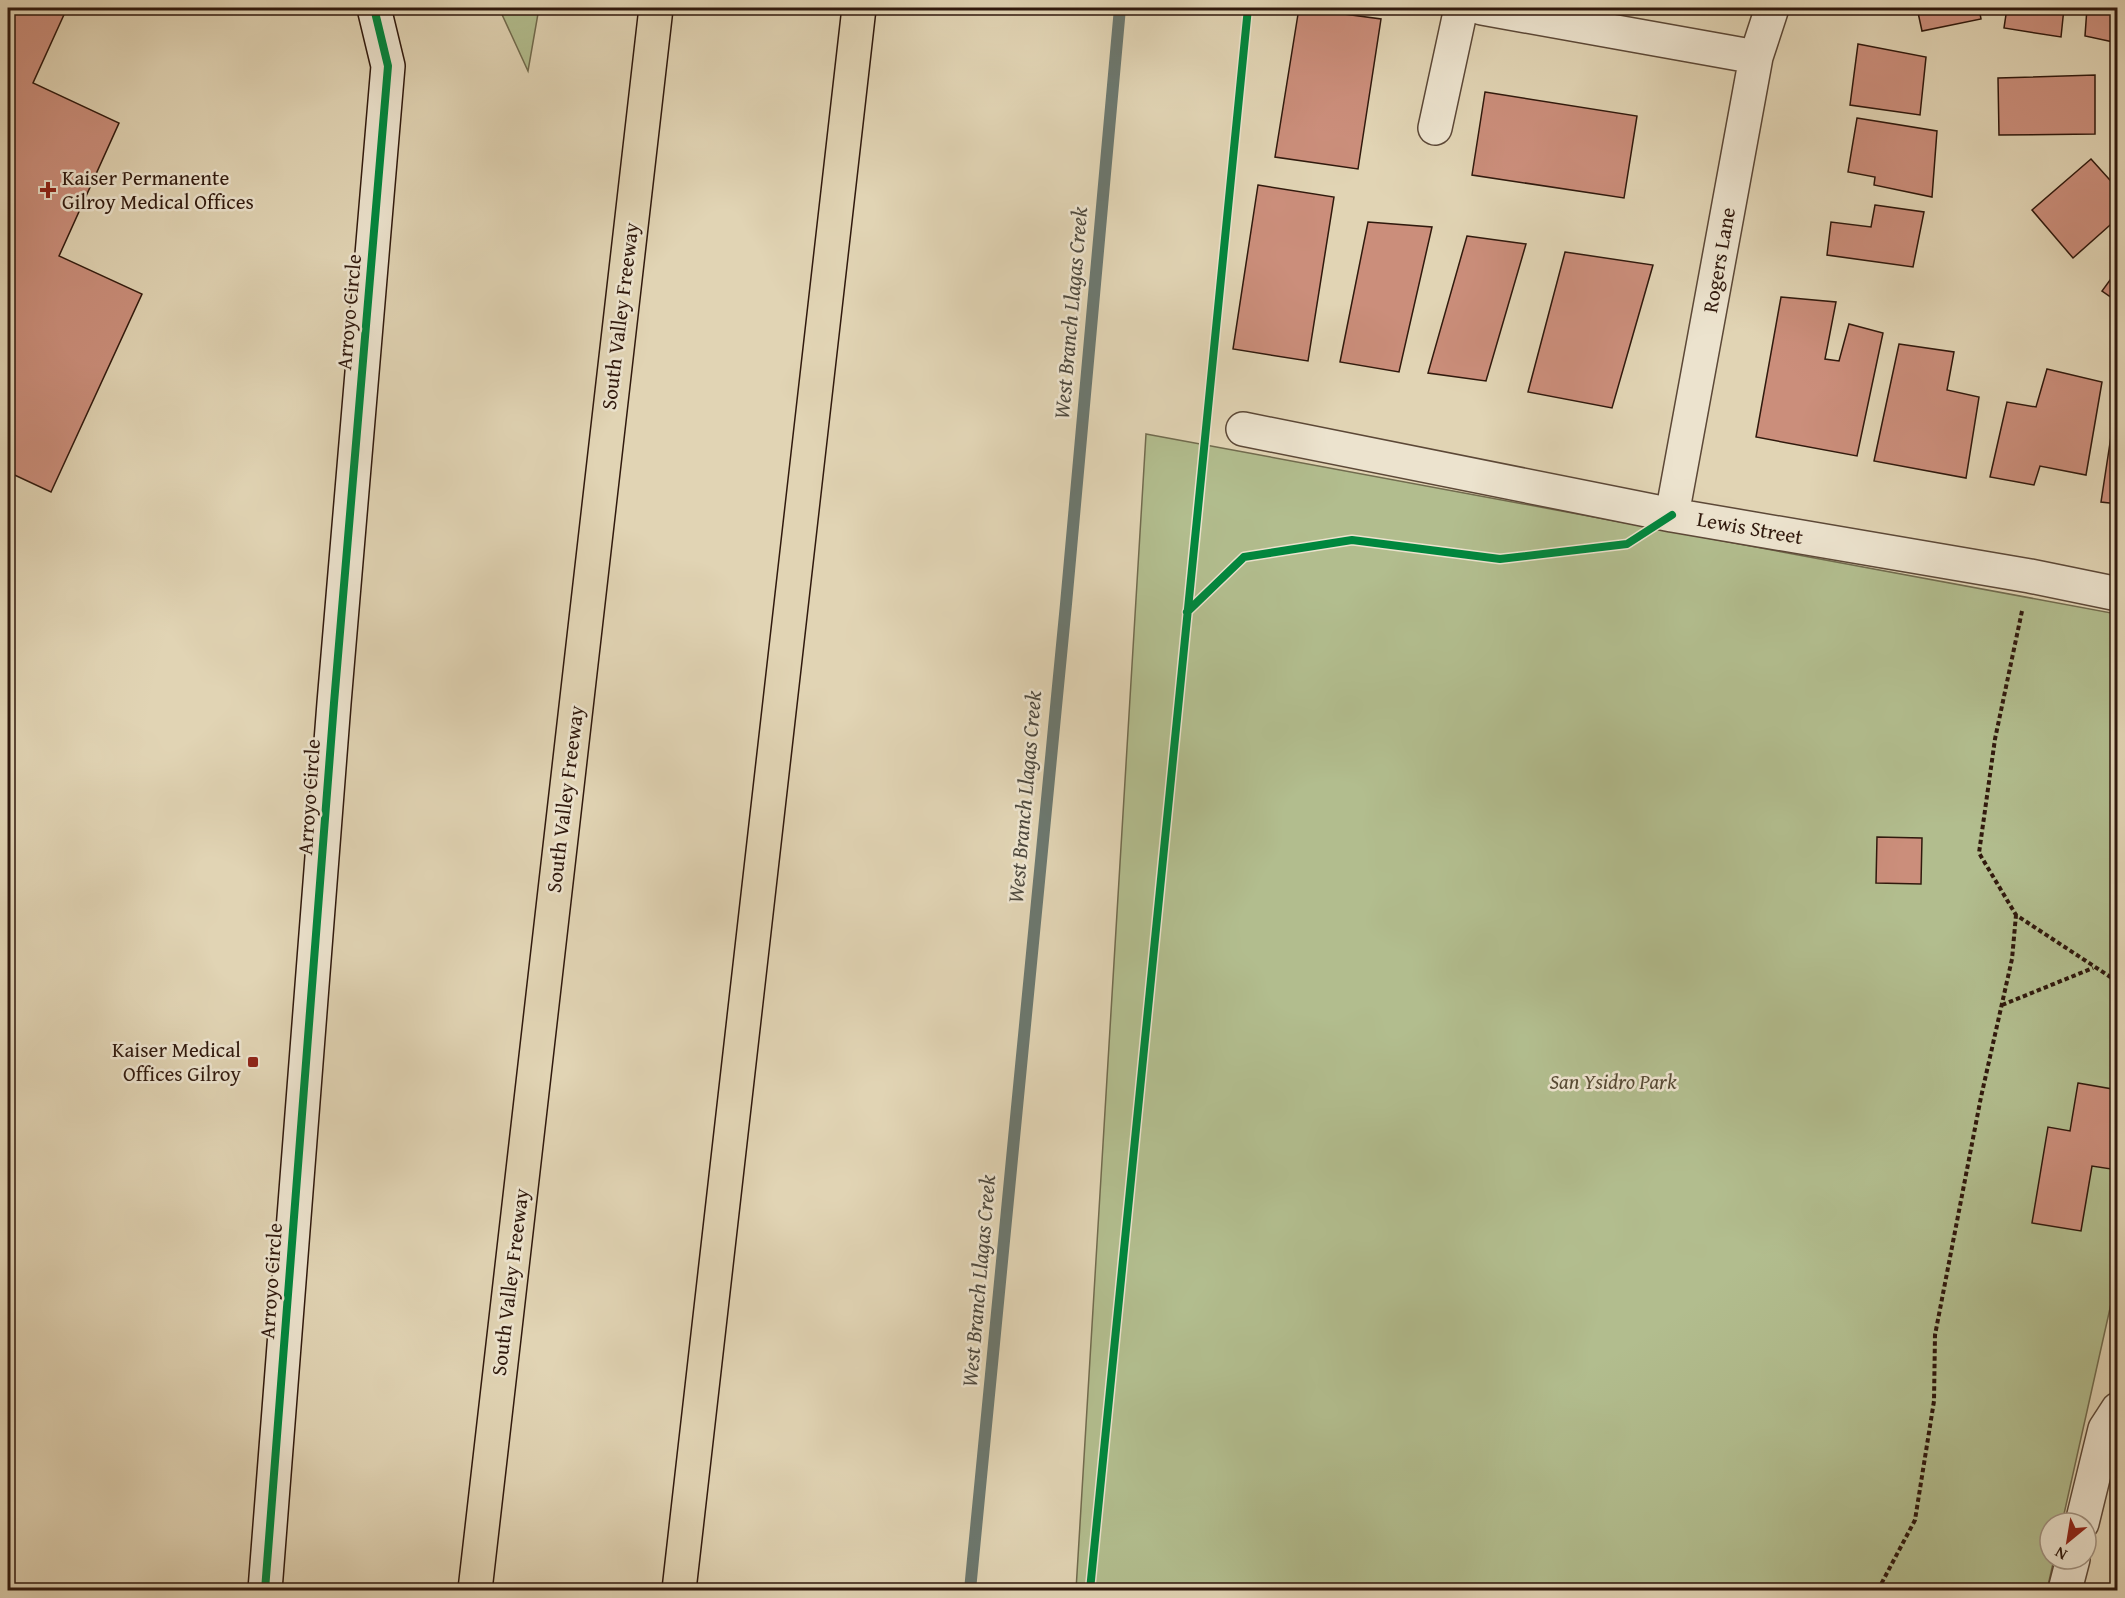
<svg xmlns="http://www.w3.org/2000/svg" width="2125" height="1598" font-family="'Gentium Book Plus',serif">
<rect width="100%" height="100%" fill="#e1d4b4"/>
<filter id="stains"><feTurbulence type="fractalNoise" baseFrequency=".00333" numOctaves="4"/><feColorMatrix values="0 0 0 0 .2 0 0 0 0 .09 0 0 0 0 .02 0 0 0 .5 -.17"/></filter>
<radialGradient id="worn" r=".72"><stop offset=".6" stop-color="#630" stop-opacity="0"/><stop offset="1" stop-color="#630" stop-opacity=".3"/></radialGradient>
<path fill="#b2bd8e" stroke="#716b4e" stroke-width="1.5" d="M499,8H539L528,71Z
M1146,434L2117,614V1284L2115,1286L2062,1523H2050V1559H2054L2047,1590H1076Z"/>
<g fill="none" stroke-linecap="round" stroke-linejoin="round">
<path stroke="#6c786f" stroke-width="12" d="M970,1590L1066,604L1120,8"/>
</g>
<path fill="#cb8e7b" stroke="#30190d" stroke-width="1.5" d="M8,8H67L33,83L119,123L59,256L142,294L51,492L8,472Z
M1299,8L1381,19L1358,169L1275,157Z
M1917,8H1979L1981,19L1922,31Z
M2007,8H2064L2061,37L2004,28Z
M2087,8H2118V43L2085,36Z
M1858,44L1926,57L1920,115L1850,105Z
M2095,75V134L1999,135L1998,78Z
M1485,92L1637,116L1624,198L1472,175Z
M1857,118L1937,131L1932,197L1874,185L1875,177L1848,172Z
M2091,159L2118,189V218L2073,258L2032,210Z
M1258,185L1334,197L1308,361L1233,349Z
M1875,205L1924,212L1913,267L1827,255L1831,222L1871,227Z
M1368,222L1432,227L1399,372L1340,362Z
M1467,236L1526,244L1486,381L1428,373Z
M1565,252L1653,265L1612,408L1528,392Z
M2118,269V302L2102,291Z
M1781,297L1836,302L1825,359L1839,361L1849,324L1883,333L1857,456L1756,437Z
M1899,344L1954,352L1947,390L1979,397L1966,478L1874,461Z
M2047,369L2102,382L2086,475L2040,466L2034,485L1990,477L2007,402L2036,407Z
M2117,397H2118V504L2101,502Z
M1877,837L1922,838L1921,884L1876,883Z
M2078,1083L2118,1090V1131L2111,1169L2092,1166L2081,1231L2032,1223L2048,1127L2070,1131Z"/>
<g fill="none" stroke-linecap="round" stroke-linejoin="round">
<g stroke="#5c4837" stroke-width="36">
<path id="street" d="M1482,8L1756,57
M1435,128L1461,8
M1243,429L1672,515L2030,576L2118,594
M1672,515L1756,57L1772,8
M2082,1523L2105,1429L2118,1409
M2065,1590L2073,1559"/>
</g>
<g stroke="#30190d" stroke-width="36">
<path id="secondary" d="M265,1590L334,703L388,66L374,8"/>
</g>
<g stroke="#30190d" stroke-width="36">
<path id="highway" d="M475,1590L656,8
M679,1590L859,8"/>
</g>
<path stroke="#30190d" stroke-width="4" stroke-dasharray="4.5 3" stroke-linecap="butt" d="M2022,611L1995,739L1979,853L2016,915L2118,982
M2002,1005L2093,968
M1878,1590L1915,1520L1934,1401L1935,1335L1981,1097L2012,959L2016,915"/>
<use href="#street" stroke="#ece3ce" stroke-width="33"/>
<use href="#secondary" stroke="#ece3ce" stroke-width="33"/>
<use href="#highway" stroke="#e1d4b4" stroke-width="33"/>
<g stroke="#ece3ce" stroke-width="11">
<path id="cycleway" d="M1187,612L1244,557L1352,540L1500,559L1627,544L1672,515
M265,1590L334,703L388,66L374,8
M1090,1590L1248,8"/>
</g>
<use href="#cycleway" stroke="#00873e" stroke-width="8"/>
</g>
<g fill="#8f2418" stroke="#ece3ce" stroke-width="2">
<path d="M45 181h6v6h6v6h-6v6h-6v-6h-6v-6h6z"/>
<rect x="247" y="1056" width="12" height="12" rx="3"/>
</g>
<g text-anchor="middle" stroke-width="5" stroke-linejoin="round" paint-order="stroke">
<g font-size="21" fill="#30190d" stroke="#ece3ce" text-anchor="start">
<text x="62" y="185">Kaiser Permanente<tspan x="62" dy="24">Gilroy Medical Offices</tspan></text>
<text x="241" y="1057" text-anchor="end">Kaiser Medical<tspan x="241" dy="24">Offices Gilroy</tspan></text>
</g>
<g font-size="21" fill="#30190d" stroke="#ece3ce">
<text transform="translate(1719 260) rotate(-80)" y="7">Rogers Lane</text>
<text transform="translate(349 312) rotate(-85)" y="7">Arroyo Circle</text>
<text transform="translate(620 316) rotate(-83)" y="7">South Valley Freeway</text>
<text transform="translate(1750 528) rotate(10)" y="7">Lewis Street</text>
<text transform="translate(309 797) rotate(-86)" y="7">Arroyo Circle</text>
<text transform="translate(565 799) rotate(-83)" y="7">South Valley Freeway</text>
<text transform="translate(271 1281) rotate(-86)" y="7">Arroyo Circle</text>
<text transform="translate(510 1282) rotate(-83)" y="7">South Valley Freeway</text>
</g>
<g font-size="21" font-style="italic" fill="#574a34" stroke="#ece3ce">
<text x="1613" y="1089">San Ysidro Park</text>
</g>
<g font-size="22" font-style="italic" fill="#4e493e" stroke="#ece3ce">
<text transform="translate(1070 313) rotate(-85)" y="8">West Branch Llagas Creek</text>
<text transform="translate(1024 797) rotate(-85)" y="8">West Branch Llagas Creek</text>
<text transform="translate(978 1281) rotate(-85)" y="8">West Branch Llagas Creek</text>
</g>
</g>
<rect width="2125" height="1598" fill="none" stroke="#e1d4b4" stroke-width="30"/>
<rect x="9" y="9" width="2107" height="1580" fill="none" stroke="#30190d" stroke-width="3"/>
<rect x="15" y="15" width="2095" height="1568" fill="none" stroke="#30190d" stroke-width="1.5"/>
<g transform="translate(2068 1541) rotate(210)"><circle r="28" fill="#ece3ce" stroke="#a19281" stroke-width="1.5"/>
<path d="M0-4.5L10 22L0 15L-10 22Z" fill="#8f2418"/>
<text y="-9" font-size="16" font-weight="bold" text-anchor="middle" fill="#30190d">N</text>
</g>
<rect width="100%" height="100%" filter="url(#stains)"/>
<rect width="100%" height="100%" fill="url(#worn)"/>
</svg>
